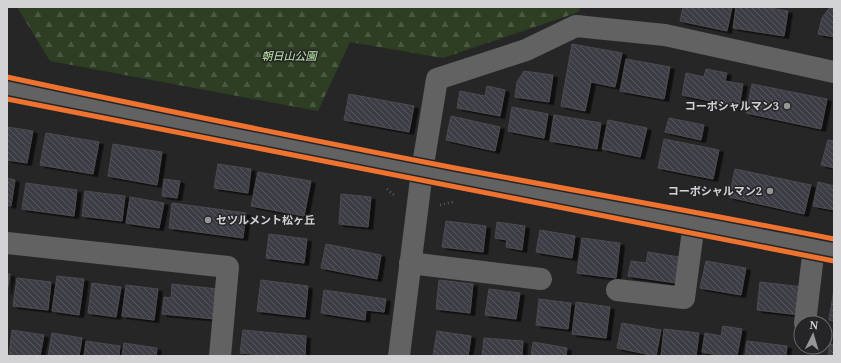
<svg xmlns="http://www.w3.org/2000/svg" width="841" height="363" font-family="'Noto Serif','Noto Sans JP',serif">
<defs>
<pattern id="forest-firs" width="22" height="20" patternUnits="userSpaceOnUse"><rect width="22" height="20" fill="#2d3e23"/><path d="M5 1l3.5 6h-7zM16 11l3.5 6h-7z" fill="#4b5942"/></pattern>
<pattern id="building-back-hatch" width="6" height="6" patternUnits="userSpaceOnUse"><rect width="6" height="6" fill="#3d3c44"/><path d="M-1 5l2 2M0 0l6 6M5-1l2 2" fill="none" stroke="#58575e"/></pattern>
<filter id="shadow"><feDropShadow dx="4.5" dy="2.5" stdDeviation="0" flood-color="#0009"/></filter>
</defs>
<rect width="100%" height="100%" fill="#262627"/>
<path fill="url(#forest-firs)" d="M17,7H580L579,12L443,58L350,42L318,111L50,61Z"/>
<path fill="url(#building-back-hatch)" stroke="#4c4c4e" filter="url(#shadow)" d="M683,7H732L727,31L680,21Z
M736,7H764L788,11L784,36L733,28Z
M830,7H834V37L818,34L822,18Z
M572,44L622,53L615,87L591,82L585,111L561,106Z
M626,59L670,67L664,99L620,91Z
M706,69L727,73L725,81L743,84L739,107L682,95L686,73L704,77Z
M524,71L553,75L549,102L515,97L517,82Z
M752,84L827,99L821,129L746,113Z
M487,86L505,90L500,116L457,108L460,91L485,96Z
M349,94L414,106L409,132L344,120Z
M512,107L548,114L544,138L508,131Z
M554,115L601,123L597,149L550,141Z
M451,116L500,127L495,151L446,140Z
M669,118L704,125L701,140L665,132Z
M608,120L647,128L640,157L602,149Z
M7,127L33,131L27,163L7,160Z
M46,133L99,142L93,174L40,165Z
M664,139L719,150L713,179L658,168Z
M828,140L834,141V168L821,165Z
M113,144L162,152L157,185L108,176Z
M218,164L251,169L248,193L214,188Z
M735,169L811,185L804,214L729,197Z
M258,172L311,181L304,216L251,206Z
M7,178L15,180L11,206L7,205Z
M164,179L180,181L177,198L162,196Z
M818,182L834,186V210L813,206Z
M26,183L77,190L74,216L22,209Z
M85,191L125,196L122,221L82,216Z
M341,194L371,197L368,227L339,224Z
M130,197L164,203L159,228L126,223Z
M172,203L246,213L243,238L169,228Z
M446,221L486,226L483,252L442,247Z
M497,222L525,226L522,250L506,247L507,240L495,238Z
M540,230L575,236L572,258L536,252Z
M269,234L307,239L304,263L266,258Z
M582,238L620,243L616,278L577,273Z
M326,244L381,255L377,279L321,268Z
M648,252L679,257L676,283L628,276L631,261L646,263Z
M706,261L746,268L741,295L700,288Z
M7,274H10L7,292Z
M57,276L84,279L79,315L52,311Z
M17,278L51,282L48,310L13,306Z
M261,280L308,286L305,317L257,311Z
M439,280L473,284L470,313L436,309Z
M760,282L803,287L800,315L757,310Z
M92,283L121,287L116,317L88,313Z
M172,284L218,289L215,319L162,314L164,297L171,298Z
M126,285L158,289L154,320L122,316Z
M489,289L520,293L516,319L485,315Z
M834,289V321L829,320Z
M324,290L386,299L384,312L366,310L365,320L321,313Z
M539,299L571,303L568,329L536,325Z
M576,302L610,307L606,338L572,334Z
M622,323L661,330L656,356L617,348Z
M723,326L742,329L737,356H723L702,352L705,333L721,336Z
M664,329L699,333L696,356H661Z
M12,330L44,335L40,356H9Z
M243,330L306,336L305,356H273L240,353Z
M437,331L471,336L468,356H433Z
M52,333L82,338L79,356H48Z
M484,338L523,341L522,356H482Z
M86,341L120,346L119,356H84Z
M747,341L787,346L786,356H745Z
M533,342L567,348L566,356H531Z
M124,343L157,348L156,356H122Z
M830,344L834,345V356H828Z"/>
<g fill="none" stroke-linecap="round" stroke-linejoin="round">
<path stroke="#5e5d5e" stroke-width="2.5" stroke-dasharray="1 3" stroke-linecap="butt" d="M387,189L395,196
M440,205L453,202"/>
<path stroke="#626262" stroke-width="22" d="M422,171L437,79L526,50L576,26L665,35L834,72
M7,243L228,267L220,356
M410,263L541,279
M617,290L684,298L694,223
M805,323L814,247"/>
<path stroke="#626262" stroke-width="22" d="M7,86L403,168L834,251
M399,356L422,171"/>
<g stroke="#252528" stroke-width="8">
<path id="cycleway" d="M7,77C156,109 306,139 455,168C582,192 708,214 834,239
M7,99L834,261"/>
</g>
<use href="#cycleway" stroke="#ef722f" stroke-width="5"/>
</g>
<g fill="#969697" stroke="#252528" stroke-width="1.5">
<circle cx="787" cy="106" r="4"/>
<circle cx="770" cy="191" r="4"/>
<circle cx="208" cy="220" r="4"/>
</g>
<g text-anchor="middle" stroke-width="3" stroke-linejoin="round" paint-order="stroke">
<g font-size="11" font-style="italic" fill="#c1eaab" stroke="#252528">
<text x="289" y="60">朝日山公園</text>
</g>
<g font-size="11" font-weight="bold" fill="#d3d2d4" stroke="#252528" text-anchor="end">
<text x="779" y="110">コーポシャルマン3</text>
<text x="762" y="195">コーポシャルマン2</text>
<text x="216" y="224" text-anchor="start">セツルメント松ヶ丘</text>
</g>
</g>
<rect width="841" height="363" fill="none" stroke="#d3d2d4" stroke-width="16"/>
<g transform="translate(813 335) rotate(5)"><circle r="19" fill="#252528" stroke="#6b6a6d"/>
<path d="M0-3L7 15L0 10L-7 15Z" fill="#969697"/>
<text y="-6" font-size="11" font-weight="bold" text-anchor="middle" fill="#d3d2d4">N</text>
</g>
</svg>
